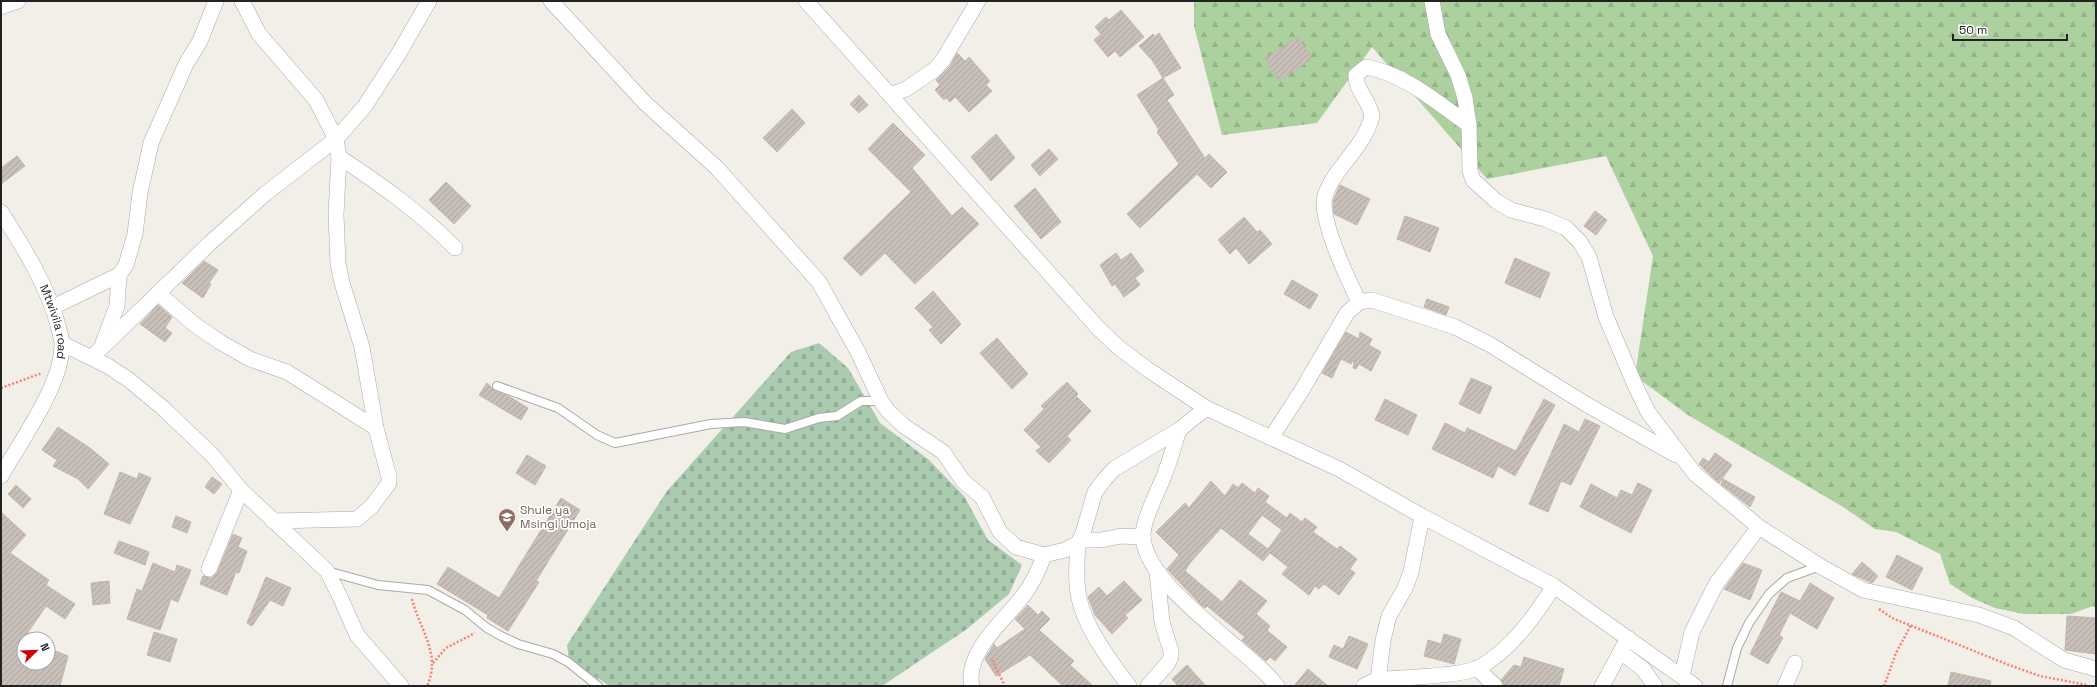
<svg xmlns="http://www.w3.org/2000/svg" width="2097" height="687" font-family="'Space Grotesk',sans-serif">
<defs>
<pattern id="forest-firs" width="22" height="20" patternUnits="userSpaceOnUse"><rect width="22" height="20" fill="#add19e"/><path d="M5 1l3.5 6h-7zM16 11l3.5 6h-7z" fill="#95b388"/></pattern>
<pattern id="cemetery-stones" width="16" height="16" patternUnits="userSpaceOnUse"><rect width="16" height="16" fill="#aacbaf"/><path d="M2 7V4a2 2 0 0 1 4 0v3zM10 15v-3a2 2 0 0 1 4 0v3z" fill="#92ae96"/></pattern>
<pattern id="building-hatch" width="6" height="6" patternUnits="userSpaceOnUse"><rect width="6" height="6" fill="#c7bfb8"/><path d="M-1 1l2-2M0 6l6-6M5 7l2-2" fill="none" stroke="#aba49e"/></pattern>
</defs>
<rect width="100%" height="100%" fill="#f2efe9"/>
<path fill="url(#forest-firs)" d="M1194,1H2096V608L2093,606L2071,614H2024L1995,608L1972,598L1950,584L1940,554L1896,532L1875,529L1843,507L1688,415L1635,376L1653,256L1606,156L1487,179L1372,47L1317,123L1222,135L1194,26Z"/>
<path fill="url(#cemetery-stones)" d="M819,343L848,368L880,423L928,459L964,496L988,540L1022,565L1009,594L967,629L882,686H610L569,661L567,645L667,491L791,352Z"/>
<path fill="url(#building-hatch)" stroke="#c4b6ab" fill-rule="evenodd" d="M1121,10L1144,37L1120,57L1115,51L1108,57L1094,40L1101,34L1095,27L1106,17L1109,20Z
M1159,33L1181,68L1163,78L1152,60L1139,46L1153,34L1155,37Z
M1298,37L1312,59L1279,80L1265,59Z
M957,53L965,61L969,57L990,81L986,85L992,91L969,112L955,97L950,102L946,98L944,100L935,90L940,85L936,80L950,66Z
M1163,78L1174,95L1167,100L1205,158L1209,154L1227,172L1211,188L1197,174L1140,228L1127,214L1179,164L1157,132L1159,130L1137,95Z
M859,95L868,105L859,113L850,104Z
M792,109L805,123L777,152L763,138Z
M893,123L925,155L912,168L952,216L962,207L979,224L915,284L885,253L861,276L843,258L911,192L868,149Z
M996,134L1015,158L991,181L971,157Z
M1049,149L1058,159L1040,176L1031,165Z
M17,156L25,166L1,184V168Z
M446,182L471,206L454,224L429,200Z
M1340,185L1370,199L1357,225L1334,214L1333,201Z
M1035,188L1061,222L1041,239L1014,206Z
M1595,211L1607,220L1596,235L1584,226Z
M1405,216L1439,228L1430,252L1397,239Z
M1244,217L1257,232L1260,230L1272,244L1249,264L1236,248L1230,254L1218,240Z
M1116,253L1121,260L1131,253L1144,271L1135,278L1140,285L1124,297L1115,284L1112,286L1100,265Z
M1515,258L1550,273L1540,298L1505,283Z
M204,261L218,270L209,283L211,284L203,298L182,283Z
M1292,280L1318,295L1310,309L1284,294Z
M933,291L961,324L941,344L929,330L933,327L915,308Z
M1427,299L1449,307L1446,315L1424,307Z
M158,305L172,317L165,328L172,333L165,342L140,324Z
M1346,332L1359,339L1360,332L1372,339L1369,345L1381,352L1371,371L1359,364L1356,369L1353,368L1354,362L1352,361L1351,364L1341,359L1332,378L1322,373Z
M997,338L1028,374L1012,389L980,353Z
M1471,378L1492,387L1480,414L1459,404Z
M1067,382L1078,394L1076,396L1091,411L1067,436L1071,440L1049,463L1036,451L1041,447L1024,430L1044,409L1041,406Z
M487,383L495,391L508,396L528,408L521,420L479,395Z
M1385,399L1417,415L1408,435L1375,420Z
M1544,399L1555,405L1515,476L1498,466L1493,478L1432,449L1445,423L1465,433L1467,428L1516,451Z
M1585,419L1600,426L1571,485L1561,481L1548,512L1529,504L1564,424L1579,432Z
M58,427L90,448L109,464L88,489L78,479L53,466L57,460L42,450Z
M1715,453L1732,465L1719,483L1699,464L1703,458L1709,462Z
M527,455L546,466L535,485L516,473Z
M120,472L137,479L139,473L151,478L130,524L104,514Z
M212,477L222,484L214,494L205,487Z
M1723,479L1755,497L1750,507L1721,484Z
M1211,481L1225,496L1233,484L1238,488L1242,483L1255,493L1258,488L1269,496L1265,502L1287,518L1290,513L1302,522L1305,518L1317,527L1313,532L1337,549L1340,546L1357,559L1350,569L1355,573L1339,595L1324,584L1319,589L1315,586L1309,595L1282,574L1288,567L1270,553L1263,561L1221,528L1189,564L1185,571L1222,602L1240,580L1267,601L1256,614L1270,626L1267,630L1269,632L1287,647L1275,661L1270,657L1266,661L1242,640L1245,637L1207,606L1205,608L1201,605L1167,569L1179,555L1156,532L1185,503L1189,508ZM1262,515L1282,530L1268,549L1248,534Z
M1638,483L1652,490L1631,533L1580,507L1591,484L1617,498L1621,490L1632,495Z
M16,485L31,499L23,508L8,494Z
M561,498L580,510L536,581L539,582L508,631L487,618L488,615L437,584L448,567L499,598Z
M1,512L26,535L10,553L49,580L46,585L75,604L65,619L46,606L24,638V663H48V648L68,656L60,686H1Z
M176,516L191,522L187,533L172,527Z
M233,534L242,538L238,547L247,551L239,573L236,572L227,595L200,584L203,576L211,578L217,573Z
M119,541L149,552L145,565L114,553Z
M1897,555L1923,568L1912,590L1886,577Z
M1862,562L1878,576L1872,583L1852,574Z
M153,563L175,572L177,565L191,570L178,602L171,599L160,630L127,619L137,589L142,591Z
M1743,563L1762,570L1750,600L1724,589Z
M266,577L291,588L283,606L270,600L252,626L247,623Z
M109,581L110,603L93,605L91,583Z
M1124,581L1142,600L1125,615L1128,618L1112,634L1095,615L1088,597L1099,587L1107,596Z
M1810,583L1834,598L1817,629L1790,613L1779,635L1783,638L1768,664L1750,654L1781,592L1800,601Z
M1028,605L1038,615L1042,611L1050,619L1039,630L1074,661L1070,665L1093,686H1063L1030,655L996,676L985,659L994,644L997,648L1025,629L1015,619Z
M2067,616L2096,618V654L2065,650Z
M154,632L177,639L170,662L147,655Z
M1444,634L1461,639L1454,664L1424,656L1428,640L1441,644Z
M1349,636L1368,644L1357,669L1329,657L1334,645L1343,649Z
M1524,657L1564,669L1559,686H1504L1501,680L1514,665L1521,667Z
M1187,665L1206,686H1178L1172,679Z
M1308,669L1328,686H1294Z
M1951,672L1991,681L1990,686L1948,685Z"/>
<g fill="none" stroke-linecap="round" stroke-linejoin="round">
<g stroke="#a9a9a9" stroke-width="10">
<path id="lane" d="M497,386L558,408L597,435L615,443L711,424L744,422L785,429L819,418L837,416L861,401H881
M327,571L378,585L428,590L465,610L487,628L501,636L518,644L553,654L568,662L598,686
M1727,686L1737,648L1749,623L1769,594L1787,578L1820,566"/>
</g>
<g stroke="#a9a9a9" stroke-width="16">
<g id="street">
<path d="M242,1L259,34L316,100L336,139L339,157L336,214L338,264L342,283L362,347L376,428L389,477V483L372,506L357,519L273,521"/>
<path d="M551,1L645,103L717,168L819,282L858,352L881,401L888,411L904,426L943,452L963,481L982,497L1000,532L1016,547L1044,555L1065,550L1078,543L1083,533L1095,492L1104,480L1114,469L1179,430L1206,408"/>
<path d="M806,1L1098,328L1118,347L1147,369L1206,408L1339,469L1422,516L1554,586L1695,686"/>
<path d="M1432,1L1438,34L1458,75L1465,98L1469,125L1470,171L1473,180L1496,201L1511,210L1545,219L1566,228L1580,242L1589,257L1606,317L1635,385L1648,412L1695,474L1759,527L1820,566L1863,590L1979,615L2014,628L2064,660L2096,669"/>
<path d="M1,7L18,1"/>
<path d="M890,95L906,89L934,70L943,60L978,1"/>
<path d="M339,157C380,184 421,213 455,248"/>
<path id="s1" d="M1,212C24,248 49,288 59,329C60,334 62,340 62,344C62,386 21,440 1,476"/>
<path d="M158,293L195,325L220,342L250,359L287,372L376,428"/>
<path d="M1359,302C1347,277 1325,231 1324,204C1324,193 1331,182 1337,173C1350,155 1367,138 1372,116C1370,101 1355,90 1356,75L1366,67C1405,74 1438,103 1469,125"/>
<path d="M53,307L119,275L126,265L135,234L140,193L151,143L186,64L200,41L216,1"/>
<path d="M103,343L117,306L119,275"/>
<path d="M63,344L108,366L129,380L163,408L213,456L241,490L327,571L341,599L357,635L401,686"/>
<path d="M92,357L210,243L265,194L336,139L365,106L399,53L429,1"/>
<path d="M1179,430C1174,445 1170,461 1164,476C1157,493 1148,510 1144,527C1131,579 1249,648 1277,686"/>
<path d="M1271,438L1302,390L1347,313L1359,302L1372,300L1455,327L1489,344L1584,403L1676,455"/>
<path d="M1080,540H1101L1121,536L1143,537"/>
<path d="M1078,543C1077,561 1075,580 1079,598C1085,628 1111,662 1129,686"/>
<path d="M209,569L241,490"/>
<path d="M1621,652L1643,669L1655,686"/>
<path d="M1477,668L1495,686"/>
<path d="M1682,676L1692,632L1716,584L1759,527"/>
<path d="M1378,680L1383,640L1389,616L1405,588L1411,572L1422,516"/>
<path d="M972,686C964,652 1006,619 1023,596C1033,583 1039,570 1044,555"/>
<path d="M1148,686L1168,663L1171,657V651L1162,622L1157,572"/>
<path d="M1364,686C1379,676 1400,679 1417,677C1433,676 1464,674 1478,668C1510,651 1535,616 1554,586"/>
<path d="M1602,686L1628,638"/>
<path d="M1785,686L1795,663"/>
</g>
</g>
<path stroke="#fa8072" stroke-width="2.5" stroke-dasharray="2 2" stroke-linecap="butt" d="M1,388L42,373
M412,599C419,628 442,655 427,686
M1879,609L1892,618L2009,665L2040,676L2087,685
M992,660L1005,686
M433,663L446,648L475,633
M1884,686L1896,653L1911,625"/>
<use href="#lane" stroke="#fff" stroke-width="8"/>
<use href="#street" stroke="#fff" stroke-width="15"/>
</g>
<defs>
<g id="school-pin" transform="scale(0.9)"><path d="M0 17L-7.5 6A9.5 9.5 0 1 1 7.5 6Z" fill="#8d6e63" stroke="#fff"/><path d="M0-5L7-2L0 1L-7-2ZM-4 1L0 2.5L4 1V4Q0 6-4 4Z" fill="#fff"/></g>
</defs>
<g fill-rule="evenodd">
<use href="#school-pin" x="507" y="517"/>
</g>
<g text-anchor="middle" stroke-width="3.5" stroke-linejoin="round" paint-order="stroke">
<g font-size="12" fill="#222" stroke="#fff">
<text dy="4" stroke="none"><textPath href="#s1" startOffset="123">Mtwivila road</textPath></text>
</g>
<g font-size="12" fill="#785e54" stroke="#fff" text-anchor="start">
<text x="520" y="514">Shule ya<tspan x="520" dy="14">Msingi Umoja</tspan></text>
</g>
</g>
<rect width="2097" height="687" fill="none" stroke="#222222" stroke-width="4"/>
<g transform="translate(36 651) rotate(67)"><circle r="19" fill="#ffffff" stroke="#a7a7a7"/>
<path d="M0-3L7 15L0 10L-7 15Z" fill="#d40000"/>
<text y="-6" font-size="11" font-weight="bold" text-anchor="middle" fill="#222222">N</text>
</g>
<path d="M1953 34v6h114v-6" fill="none" stroke="#222222" stroke-width="2"/>
<text x="1959" y="34" font-size="12" fill="#222222" stroke="#ffffff" stroke-width="3" paint-order="stroke">50 m</text>
</svg>
